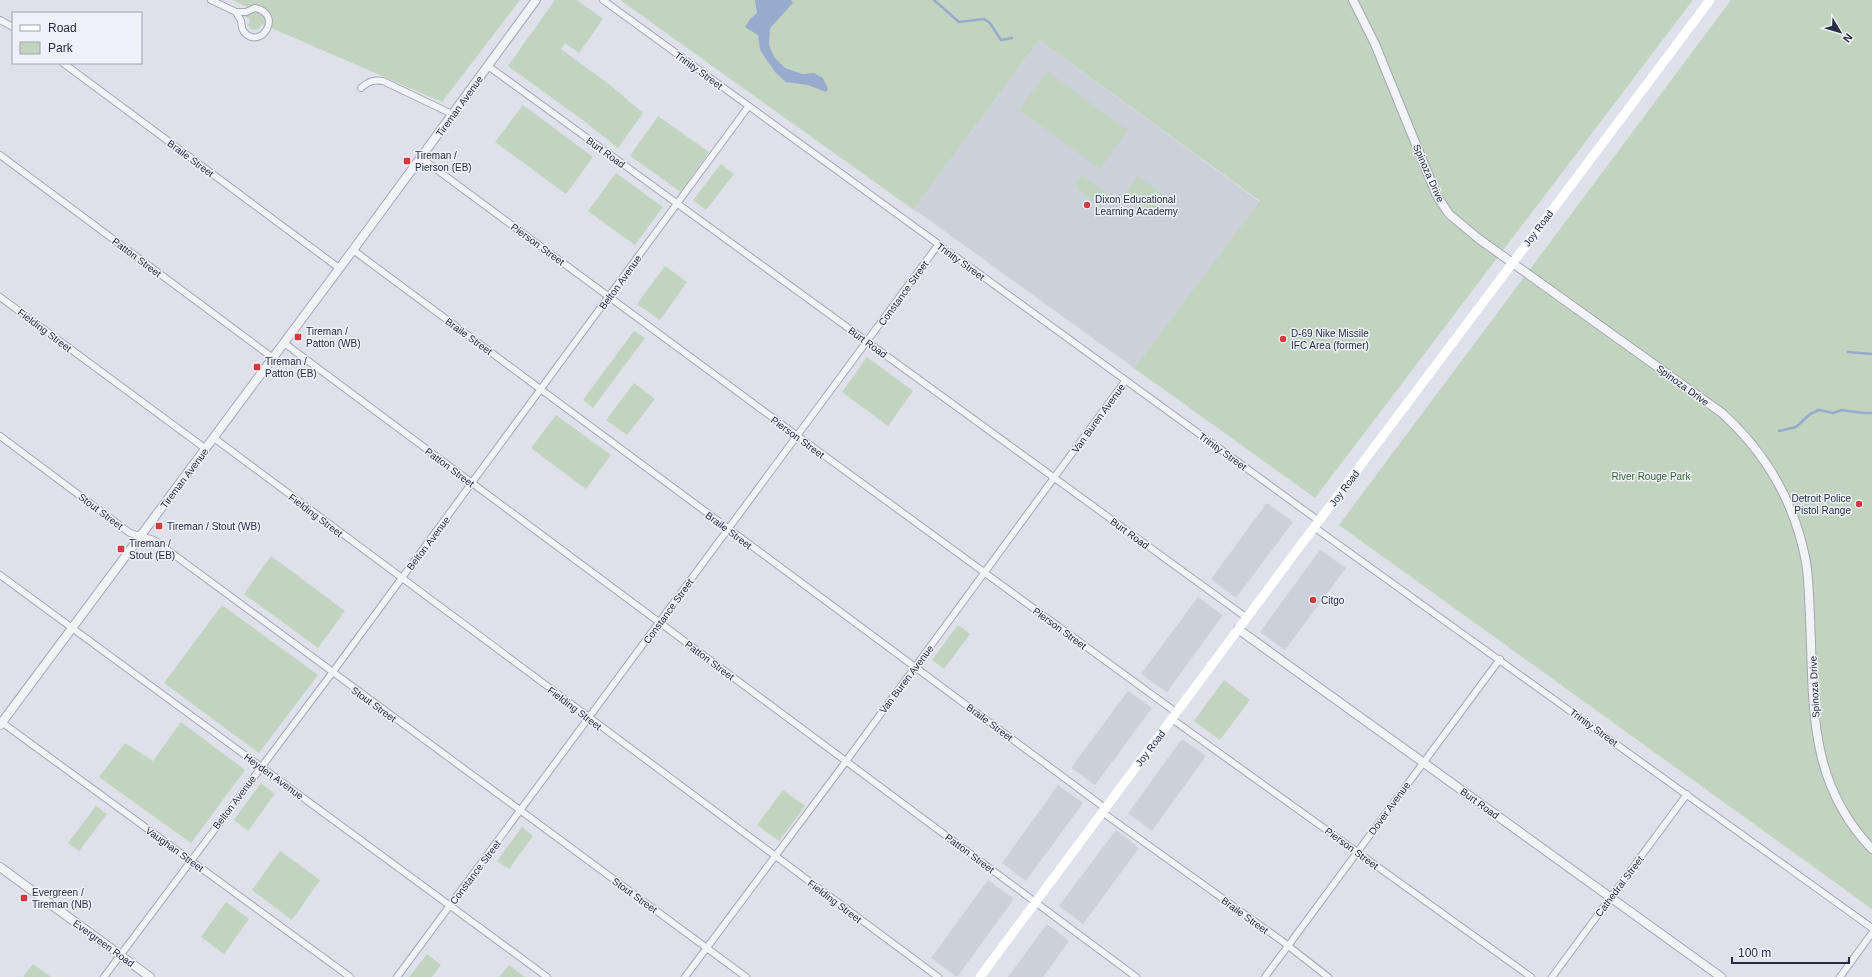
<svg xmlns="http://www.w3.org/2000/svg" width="1872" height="977" font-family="Helvetica,sans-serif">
<rect width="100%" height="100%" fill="#dee1e9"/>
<path fill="#ccd0db" d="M1039,40L1260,202L1134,368L914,209Z
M1267,503L1293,522L1236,598L1211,579Z
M1320,550L1346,568L1285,650L1260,632Z
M1198,597L1223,615L1167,692L1141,674Z
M1128,691L1152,708L1095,785L1071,768Z
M1182,739L1206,756L1152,831L1128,813Z
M1058,785L1083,803L1026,881L1002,863Z
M1116,830L1139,848L1083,924L1059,906Z
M988,880L1014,899L957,977L931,958Z
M1047,924L1069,941L1043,977H1008Z"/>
<path fill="#c2d4bf" d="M233,0H520L442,102L262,24L259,29L252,30L248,25L250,19L241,15L247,7Z
M555,0H577L603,19L579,53L565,43L561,49L610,85L643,113L618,148L584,121L508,66Z
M620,0H1693L1315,498L1134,368L1260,201L1039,40L914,209L918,213Z
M1731,0H1872V909L1339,525Z
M1047,71L1128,130L1100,169L1019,110Z
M523,105L593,157L566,194L495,142Z
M658,116L709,152L681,192L630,156Z
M721,164L734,174L706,210L693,200Z
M616,173L663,207L635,245L588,211Z
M1081,175L1108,194L1100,206L1076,189L1078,187L1074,184Z
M1138,176L1165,196L1152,213L1125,193Z
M665,266L687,282L660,320L637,304Z
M634,331L645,338L593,408L583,400Z
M867,357L913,391L888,426L842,392Z
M634,383L655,399L627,435L606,420Z
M556,415L611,455L586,489L531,448Z
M271,556L345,611L318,648L244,594Z
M222,605L318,675L259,753L164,683Z
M958,625L970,634L944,669L932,660Z
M1224,680L1250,700L1220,740L1194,721Z
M181,722L245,770L191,843L99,777L125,743L153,761Z
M261,783L275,794L248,831L234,820Z
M783,790L805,806L779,841L757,825Z
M96,806L107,814L79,851L68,843Z
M522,827L533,836L509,869L497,861Z
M280,851L320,880L292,920L252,890Z
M226,902L249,919L224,954L201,937Z
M427,954L441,965L432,977H409Z
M33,964L51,977H23Z
M509,965L525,977H499Z"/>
<path fill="#96abcd" d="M755,0H791L793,3L770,28L769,45L774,57L785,68L802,74L814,73L823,78L828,89L826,92L808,85L786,82L775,72L760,50L758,35L745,27L750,19L757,13Z"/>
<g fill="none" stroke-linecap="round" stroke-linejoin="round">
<path stroke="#96abcd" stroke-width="2.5" d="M934,0L959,22L984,19L990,23L1001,40L1012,38
M1848,352L1872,354
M1779,431L1796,427L1810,414L1819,410L1833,413L1842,410L1863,413H1872"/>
<g stroke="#a3a7b4" stroke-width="8">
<path id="minor" d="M211,0L236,12
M603,0L1319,521
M255,8C284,14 261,51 244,32C241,28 242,25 241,21C240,18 237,15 236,12H246Z
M0,20L13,27
M63,63L339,268
M488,66L1247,618
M361,88C368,82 373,79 383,81L452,114
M0,155L273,358
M421,158L792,432L1177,713
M353,250L1105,808
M0,297L206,449
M284,343L1136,977
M0,436L130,533L154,540L746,977
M214,438L938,977
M1314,527L1872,928
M0,575L547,977
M1172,719L1531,977
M0,721L350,977
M1102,812L1282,941L1328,977
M104,977L332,673L748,107
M397,977L938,245
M685,977L841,768L1125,381
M1265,977L1500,659
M1552,977L1687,794
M1840,977L1872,933"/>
</g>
<g stroke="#a3a7b4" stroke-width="10">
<path id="tertiary" d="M1353,0L1375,44L1437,196L1449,214L1479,239L1722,413C1766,453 1795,503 1806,562C1809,580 1809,599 1810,617C1814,704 1807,781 1872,849
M1238,629L1721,977
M0,725L353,250L536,0
M0,867L150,977"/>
</g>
<use href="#minor" stroke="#f1f3f7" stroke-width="6"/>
<use href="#tertiary" stroke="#f1f3f7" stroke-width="8"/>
<path stroke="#fff" stroke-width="9" d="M980,977L1300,546L1710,0"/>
</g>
<g fill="#da383f" stroke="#eef1f7" stroke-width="1.5">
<rect x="403" y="157" width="8" height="8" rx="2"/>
<circle cx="1087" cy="205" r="4"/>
<rect x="294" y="333" width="8" height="8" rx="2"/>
<circle cx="1283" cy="339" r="4"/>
<rect x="253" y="363" width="8" height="8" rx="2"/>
<circle cx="1859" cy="504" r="4"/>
<rect x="155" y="522" width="8" height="8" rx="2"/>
<rect x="117" y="545" width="8" height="8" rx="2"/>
<circle cx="1313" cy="600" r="4"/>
<rect x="20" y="894" width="8" height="8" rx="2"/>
</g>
<g text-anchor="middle" stroke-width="3" stroke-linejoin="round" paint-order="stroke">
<g font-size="10" fill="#262d42" stroke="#eef1f7">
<text transform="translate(699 70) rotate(36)" y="4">Trinity Street</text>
<text transform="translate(459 106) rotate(-54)" y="4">Tireman Avenue</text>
<text transform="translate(606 152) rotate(36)" y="4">Burt Road</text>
<text transform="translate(191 158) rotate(37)" y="4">Braile Street</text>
<text transform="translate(1429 173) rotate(66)" y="4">Spinoza Drive</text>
<text transform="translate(1538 228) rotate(-53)" y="4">Joy Road</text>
<text transform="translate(538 244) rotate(36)" y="4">Pierson Street</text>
<text transform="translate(137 257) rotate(37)" y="4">Patton Street</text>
<text transform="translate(961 261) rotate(36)" y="4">Trinity Street</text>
<text transform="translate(620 282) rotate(-54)" y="4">Belton Avenue</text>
<text transform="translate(903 293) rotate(-54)" y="4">Constance Street</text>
<text transform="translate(45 330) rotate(37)" y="4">Fielding Street</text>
<text transform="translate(469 336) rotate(36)" y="4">Braile Street</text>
<text transform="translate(868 342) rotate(36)" y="4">Burt Road</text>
<text transform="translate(1683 385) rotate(36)" y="4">Spinoza Drive</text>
<text transform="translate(1098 418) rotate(-54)" y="4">Van Buren Avenue</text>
<text transform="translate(798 437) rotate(36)" y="4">Pierson Street</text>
<text transform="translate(1223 451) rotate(36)" y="4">Trinity Street</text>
<text transform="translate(450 467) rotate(37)" y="4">Patton Street</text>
<text transform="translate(184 478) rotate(-53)" y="4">Tireman Avenue</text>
<text transform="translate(1344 488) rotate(-53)" y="4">Joy Road</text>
<text transform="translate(101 511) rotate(37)" y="4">Stout Street</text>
<text transform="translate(316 515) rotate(37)" y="4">Fielding Street</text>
<text transform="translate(729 530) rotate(37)" y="4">Braile Street</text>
<text transform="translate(1130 533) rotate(36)" y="4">Burt Road</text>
<text transform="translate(428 543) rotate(-53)" y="4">Belton Avenue</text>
<text transform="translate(668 611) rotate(-54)" y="4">Constance Street</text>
<text transform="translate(1060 628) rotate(36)" y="4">Pierson Street</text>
<text transform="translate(710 660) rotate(37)" y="4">Patton Street</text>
<text transform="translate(906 679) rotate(-53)" y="4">Van Buren Avenue</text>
<text transform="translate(1814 687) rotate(-93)" y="4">Spinoza Drive</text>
<text transform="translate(374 704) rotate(36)" y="4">Stout Street</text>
<text transform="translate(575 708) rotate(37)" y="4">Fielding Street</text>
<text transform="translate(990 722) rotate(37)" y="4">Braile Street</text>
<text transform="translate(1594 727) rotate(36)" y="4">Trinity Street</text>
<text transform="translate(1150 748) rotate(-53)" y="4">Joy Road</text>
<text transform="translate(274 776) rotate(36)" y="4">Heyden Avenue</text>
<text transform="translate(234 802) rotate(-53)" y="4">Belton Avenue</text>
<text transform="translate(1480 803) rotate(36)" y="4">Burt Road</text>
<text transform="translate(1389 808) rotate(-54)" y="4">Dover Avenue</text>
<text transform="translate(1352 848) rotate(36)" y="4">Pierson Street</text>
<text transform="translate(175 849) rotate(36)" y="4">Vaughan Street</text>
<text transform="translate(970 853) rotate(37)" y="4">Patton Street</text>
<text transform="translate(475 872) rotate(-53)" y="4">Constance Street</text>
<text transform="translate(1619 886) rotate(-53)" y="4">Cathedral Street</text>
<text transform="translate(635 895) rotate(36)" y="4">Stout Street</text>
<text transform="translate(835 901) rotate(37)" y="4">Fielding Street</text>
<text transform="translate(1245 915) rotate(36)" y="4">Braile Street</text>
<text transform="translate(104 943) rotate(36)" y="4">Evergreen Road</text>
</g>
<g font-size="10" fill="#262d42" stroke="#eef1f7" text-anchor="start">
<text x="415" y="159">Tireman /<tspan x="415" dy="12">Pierson (EB)</tspan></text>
<text x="1095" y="203">Dixon Educational<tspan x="1095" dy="12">Learning Academy</tspan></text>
<text x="306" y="335">Tireman /<tspan x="306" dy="12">Patton (WB)</tspan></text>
<text x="1291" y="337">D-69 Nike Missile<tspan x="1291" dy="12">IFC Area (former)</tspan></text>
<text x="265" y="365">Tireman /<tspan x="265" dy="12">Patton (EB)</tspan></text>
<text x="1851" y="502" text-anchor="end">Detroit Police<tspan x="1851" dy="12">Pistol Range</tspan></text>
<text x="167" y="530">Tireman / Stout (WB)</text>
<text x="129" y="547">Tireman /<tspan x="129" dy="12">Stout (EB)</tspan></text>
<text x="1321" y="604">Citgo</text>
<text x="32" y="896">Evergreen /<tspan x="32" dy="12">Tireman (NB)</tspan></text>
</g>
<g font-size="10" fill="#365f32" stroke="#eef1f7">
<text x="1651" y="480">River Rouge Park</text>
</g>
</g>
<rect x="12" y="12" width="130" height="52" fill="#eef1f7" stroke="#9ea3af"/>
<rect x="20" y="25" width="20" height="6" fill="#ffffff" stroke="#9ea3af"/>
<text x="48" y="32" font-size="12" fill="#262d42">Road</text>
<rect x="20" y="42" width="20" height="12" fill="#c2d4bf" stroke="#9ea3af"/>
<text x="48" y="52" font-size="12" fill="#262d42">Park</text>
<g transform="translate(1840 32) rotate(128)" stroke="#eef1f7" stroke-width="3" paint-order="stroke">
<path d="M0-3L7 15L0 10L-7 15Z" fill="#262d42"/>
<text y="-6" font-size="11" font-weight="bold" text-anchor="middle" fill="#262d42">N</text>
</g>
<path d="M1732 957v6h117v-6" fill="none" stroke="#262d42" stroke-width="2"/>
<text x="1738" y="957" font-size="12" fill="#262d42" stroke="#eef1f7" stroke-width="3" paint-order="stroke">100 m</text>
</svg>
